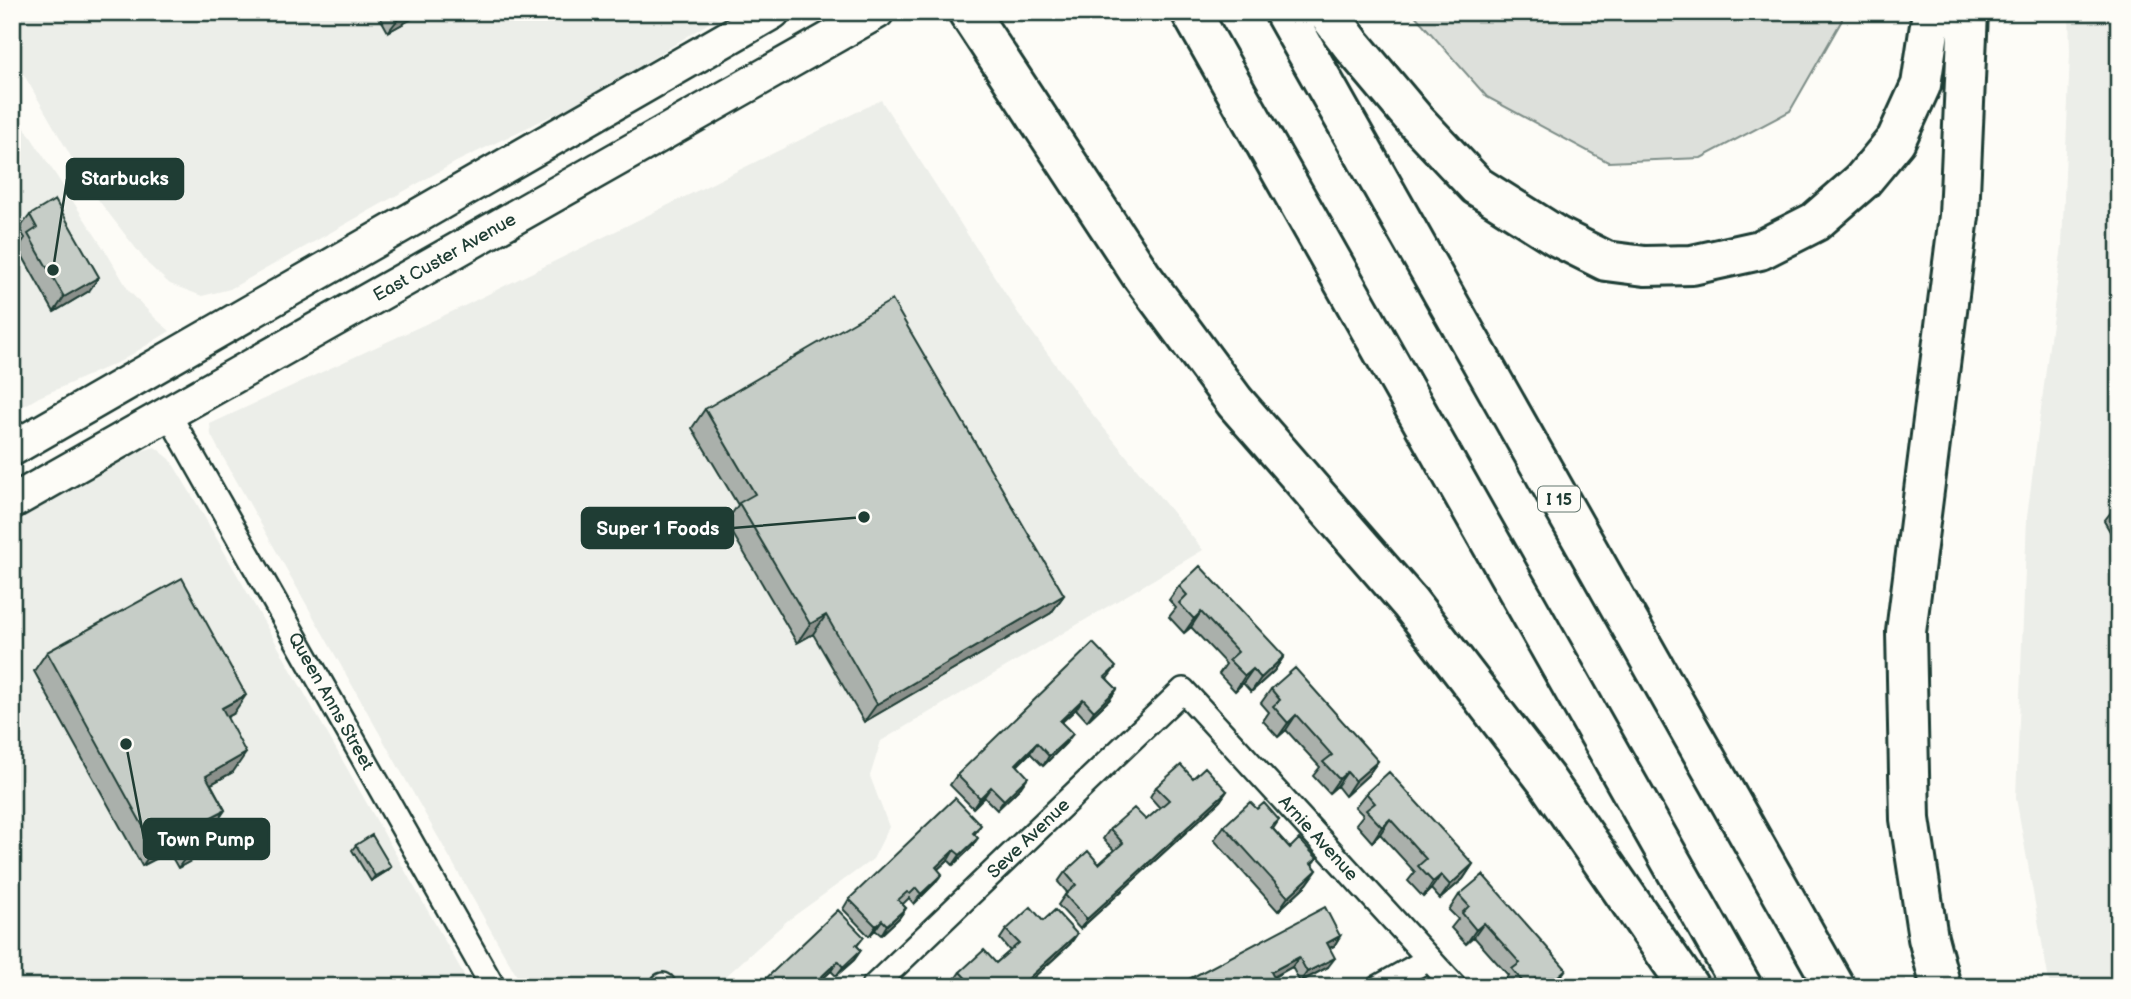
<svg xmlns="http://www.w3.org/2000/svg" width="2131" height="999" font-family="'Balsamiq Sans',sans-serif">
<rect width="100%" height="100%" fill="#fdfcf7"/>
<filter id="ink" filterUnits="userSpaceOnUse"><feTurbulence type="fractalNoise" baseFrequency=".0143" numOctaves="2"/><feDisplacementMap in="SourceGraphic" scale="14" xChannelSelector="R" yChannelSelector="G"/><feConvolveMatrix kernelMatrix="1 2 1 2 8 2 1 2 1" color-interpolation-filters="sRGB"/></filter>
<g filter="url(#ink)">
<path fill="#eceee9" d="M12,12H726L596,94L456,162L230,289L202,296L170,284L148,264L89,188L12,54Z
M2069,12H2119V987H2050L2016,798L2027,517L2062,245L2070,53Z
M881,100L1018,313L1085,405L1203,550L881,741L870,776L889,827L873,859L787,921L714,987H523L219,450L211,435L210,424L460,308Z
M12,108L108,255L129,291L155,318L170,331L121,361L39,397L12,413Z
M155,447L170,459L196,502L471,987H12V523L131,454Z"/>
<path fill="#dde0db" stroke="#7e8e88" stroke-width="2" d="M1412,12H1840L1842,20L1790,111L1701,158L1608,162L1487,97Z"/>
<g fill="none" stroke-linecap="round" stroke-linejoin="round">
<g stroke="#1f3d34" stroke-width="28">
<g id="street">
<path id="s1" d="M168,413L493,987"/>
<path d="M663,985L664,987"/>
<path id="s2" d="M873,987L1183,690L1455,987"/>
<path d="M1379,987L1429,959"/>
</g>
</g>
<g stroke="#1f3d34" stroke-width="38">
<g id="secondary">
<path d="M12,449L773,12"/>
<path id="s3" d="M12,502L877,12"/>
</g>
</g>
<g stroke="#1f3d34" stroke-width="44">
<path id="highway" d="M968,12L1141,275L1235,402L1410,603L1546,780L1689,987
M1191,12L1742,987
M1284,12L1835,987
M1327,12L1351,44L1414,119L1477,186L1558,237L1606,261L1645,266L1692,265L1760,250L1815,222L1862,181L1896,140L1921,85L1932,12
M1941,987L1928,938L1910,819L1906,632L1959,216L1968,12"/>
</g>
<use href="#street" stroke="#fdfcf7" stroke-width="23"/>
<use href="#secondary" stroke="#fdfcf7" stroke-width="33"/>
<use href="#highway" stroke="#fdfcf7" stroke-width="38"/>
</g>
<path fill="#aab0ab" stroke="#1f3d34" stroke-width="2" d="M377,12H424L388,32Z
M30,215L89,291L54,312L18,248L25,238L19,229Z
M705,409L1064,595L1051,613L864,722L813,634L797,643L726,522L738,505L692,428Z
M2119,502V547L2104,521Z
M1179,586L1284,656L1274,671L1251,692L1243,683L1235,691L1219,674L1226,664L1191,627L1184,633L1169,617L1176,608L1169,600Z
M47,652L233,714L227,717L233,772L211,784L225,810L212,829L205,832L196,858L178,868L169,852L142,866L34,671Z
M1116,667L1107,679L1117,689L1110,699L1087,721L1076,709L1062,722L1066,743L1043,766L1030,753L1017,766L1021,787L997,810L984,797L973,808L950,785L957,775Z
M1271,689L1378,761L1368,775L1345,796L1337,786L1329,793L1313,776L1320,767L1286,730L1278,737L1263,721L1269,712L1261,703Z
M1193,778L1227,791L1220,801L1080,929L1058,905L1067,892L1058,882L1065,872L1099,864L1114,850L1103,839L1110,829L1146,820L1160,808L1150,797L1156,787Z
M1366,793L1473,864L1463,879L1440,899L1431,889L1423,897L1408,881L1415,872L1380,834L1372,842L1356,824L1363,815L1355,807Z
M1257,809L1279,820L1273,829L1290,848L1317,858L1312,864L1317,870L1307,884L1278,911L1214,840L1224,826Z
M981,825L974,835L971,848L953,865L948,860L938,869L935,883L914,904L909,898L903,904L900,902L906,908L899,918L881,935L875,930L869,936L843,909L849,899Z
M356,845L391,867L387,871L371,881L352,850Z
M1459,895L1566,969L1556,983L1552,987H1505L1502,984L1508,975L1474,937L1466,944L1451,928L1458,919L1449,910Z
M1043,921L1077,934L1070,944L1023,987H958L953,982L960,972L996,963L1010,951L1000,939L1006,930Z
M1340,936L1334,946L1330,948L1328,967L1300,982L1292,967L1274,977L1174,987Z
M864,937L857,946L861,950L854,960L836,976L831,971L821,980L757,987Z"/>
<path fill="#8b908b" stroke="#1f3d34" stroke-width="2" d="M408,12H424L388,32L399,18Z
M99,277L89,291L54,312L64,297Z
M1064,595L1051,613L864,722L877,704Z
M1201,612L1191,627L1184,633L1194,619Z
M826,615L813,634L797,643L810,624Z
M1284,656L1274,671L1251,692L1261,678Z
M1253,669L1243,683L1235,691L1245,676Z
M1117,689L1110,699L1087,721L1094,711Z
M246,695L233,714L209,727L222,708Z
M1083,699L1076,709L1053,730L1060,721Z
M1296,715L1286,730L1278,737L1288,723Z
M1073,734L1066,743L1043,766L1049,756Z
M1037,743L1030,753L1009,774L1016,764Z
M246,753L233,772L193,794L206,776Z
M1378,761L1368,775L1345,796L1355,781Z
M1347,772L1337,786L1329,793L1339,779Z
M1028,777L1021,787L997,810L1004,800Z
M991,787L984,797L973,808L980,798Z
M1227,791L1220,801L1080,929L1087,919Z
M225,810L212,829L187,842L200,823Z
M1390,819L1380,834L1372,842L1382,827Z
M182,833L169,852L142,866L155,848Z
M978,838L971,848L953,865L960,855Z
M209,840L196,858L178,868L191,850Z
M954,850L948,860L929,877L936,867Z
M1473,864L1463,879L1440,899L1450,885Z
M391,867L387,871L371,881L375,876Z
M1317,870L1307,884L1278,911L1288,897Z
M942,874L935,883L914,904L921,894Z
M1441,875L1431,889L1423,897L1433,882Z
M906,908L899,918L881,935L887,925Z
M882,920L875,930L869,936L876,926Z
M1484,923L1474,937L1466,944L1476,930Z
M1077,934L1070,944L1023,987H1019Z
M1340,936L1334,946L1320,952L1327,943Z
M861,950L854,960L836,976L843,967Z
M1299,957L1292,967L1264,982L1271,972Z
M1335,958L1328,967L1300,982L1307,972Z
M838,961L831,971L814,987L819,979Z
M1566,969L1556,983L1552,987H1546Z"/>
<path fill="#c6cdc7" stroke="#1f3d34" stroke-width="2" d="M395,12H408L399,18Z
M55,200L99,277L64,297L28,234L37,228L30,215Z
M892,300L1064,595L877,704L826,615L810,624L739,503L755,494L705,409Z
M1200,566L1284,656L1261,678L1253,669L1245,676L1229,660L1238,652L1201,612L1194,619L1179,603L1187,595L1179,586Z
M182,578L246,695L222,708L246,753L206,776L225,810L200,823L209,840L191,850L182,833L155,848L47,652Z
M1093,643L1116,667L1105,677L1117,689L1094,711L1083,699L1060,721L1073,734L1049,756L1037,743L1016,764L1028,777L1004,800L991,787L980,798L957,775Z
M1295,668L1378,761L1355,781L1347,772L1339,779L1323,762L1332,755L1296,715L1288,723L1273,706L1280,700L1271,689Z
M1181,765L1193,778L1205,767L1227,791L1087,919L1065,895L1076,885L1065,872L1088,851L1099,864L1123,843L1110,829L1134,808L1146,820L1169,800L1156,787Z
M1389,772L1473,864L1450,885L1441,875L1433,882L1418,866L1426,859L1390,819L1382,827L1366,810L1375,803L1366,793Z
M955,798L981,825L973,833L978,838L960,855L954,850L936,867L942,874L921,894L916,888L910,894L907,892L898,900L906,908L887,925L882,920L876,926L849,899Z
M1250,802L1257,809L1264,803L1279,820L1271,827L1290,848L1299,839L1317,858L1311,863L1317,870L1288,897L1224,826Z
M372,835L391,867L375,876L356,845Z
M1483,875L1566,969L1546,987H1542L1535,979L1527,987L1512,969L1520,963L1484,923L1476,930L1462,913L1469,906L1459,895Z
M1031,907L1043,921L1055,910L1077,934L1019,987H971L972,985L960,972L984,950L996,963L1019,943L1006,930Z
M1325,907L1340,936L1327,943L1335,958L1307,972L1299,957L1271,972L1279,987H1174Z
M838,910L864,937L856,945L861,950L843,967L838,961L819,979L825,985L823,987H757Z"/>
</g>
<g text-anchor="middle" stroke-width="5" stroke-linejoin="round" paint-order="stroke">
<rect fill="#fdfcf7" stroke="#62766e" stroke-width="2" x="1538" y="486.5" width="42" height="25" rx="5"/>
<g font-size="16" font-weight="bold" fill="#1f3d34">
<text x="1559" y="505">I 15</text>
</g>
<g font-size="18" fill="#1f3d34" stroke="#fdfcf7">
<text dy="6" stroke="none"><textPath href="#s3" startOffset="497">East Custer Avenue</textPath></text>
<text dy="6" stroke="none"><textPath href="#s1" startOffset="331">Queen Anns Street</textPath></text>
<text dy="6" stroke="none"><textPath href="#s2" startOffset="215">Seve Avenue</textPath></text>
<text dy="6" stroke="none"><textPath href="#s2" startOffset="630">Arnie Avenue</textPath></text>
</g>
</g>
<path fill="none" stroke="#1f3d34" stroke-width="2.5" d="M53 270L67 179M864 517L733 528M126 744L144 839"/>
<g fill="#1f3d34" stroke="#fdfcf7" stroke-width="2.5">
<circle cx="53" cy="270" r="7"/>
<circle cx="864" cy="517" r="7"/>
<circle cx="126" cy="744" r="7"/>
</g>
<g fill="#1f3d34" stroke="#1f3d34" stroke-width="2.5">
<rect x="67" y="159" width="116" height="40" rx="7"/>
<rect x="582" y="508" width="151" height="40" rx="7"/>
<rect x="144" y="819" width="125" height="40" rx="7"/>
</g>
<g font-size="19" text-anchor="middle" font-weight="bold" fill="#fff">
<text x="125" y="185">Starbucks</text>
<text x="658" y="535">Super 1 Foods</text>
<text x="206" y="846">Town Pump</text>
</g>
<rect width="2131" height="999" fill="none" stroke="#fdfcf7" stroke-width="42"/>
<rect x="21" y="21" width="2089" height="957" fill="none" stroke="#1f3d34" stroke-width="2.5" filter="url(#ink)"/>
</svg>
